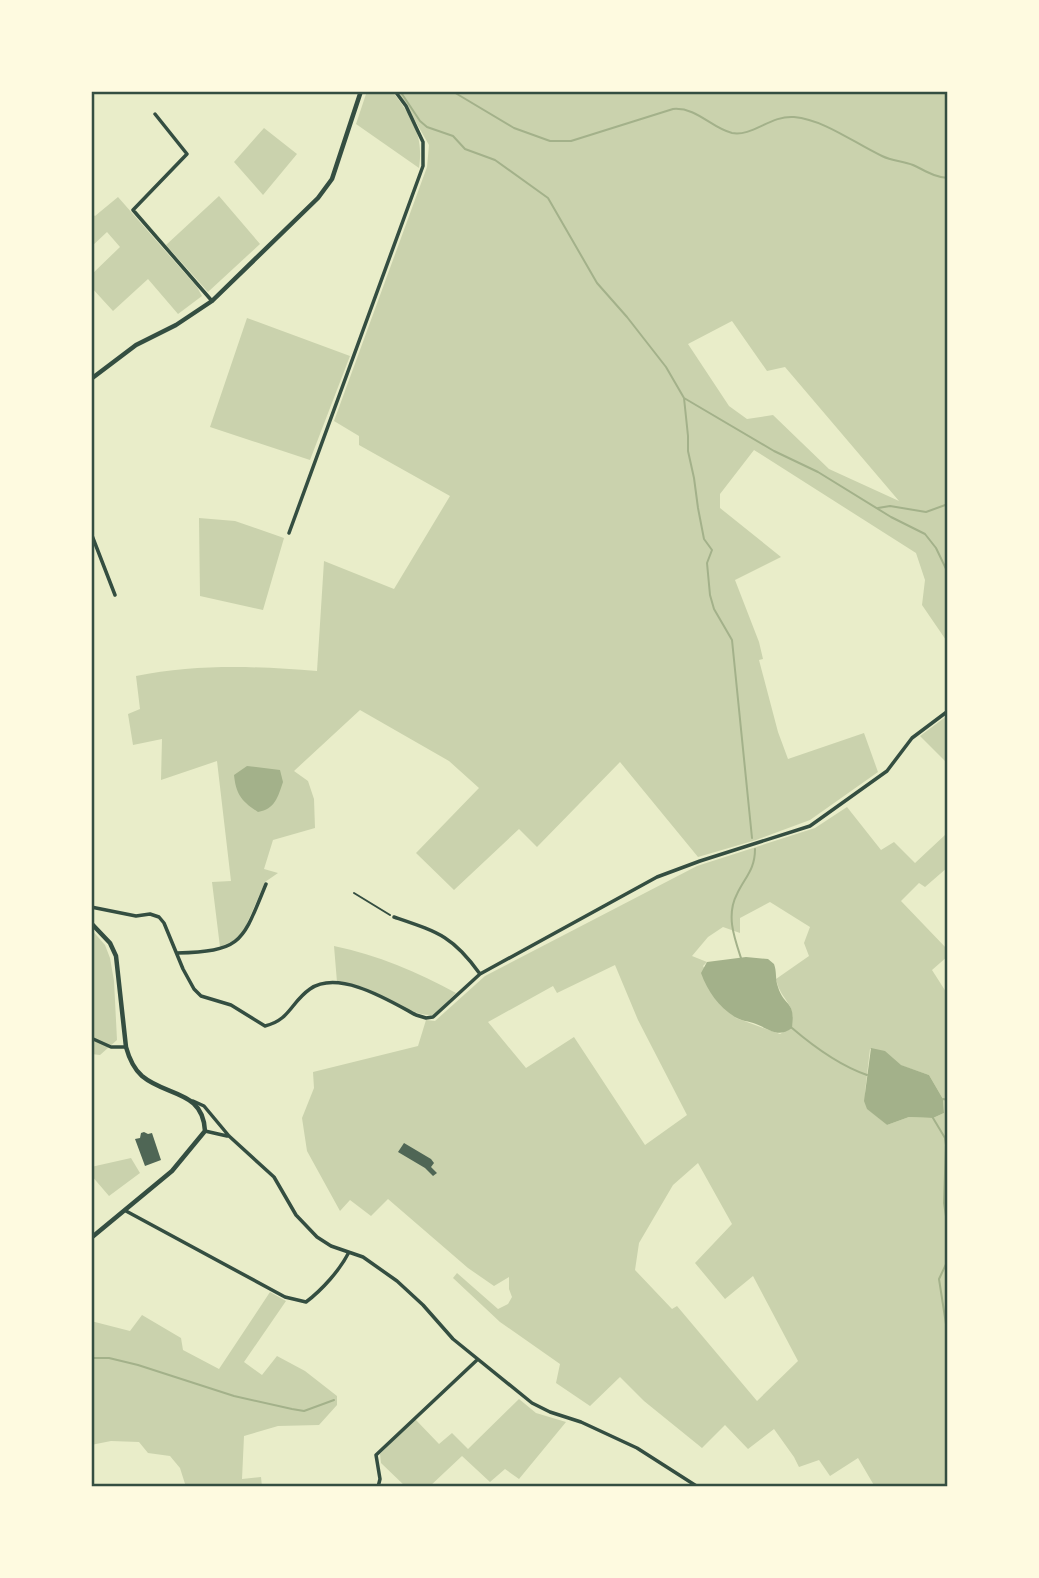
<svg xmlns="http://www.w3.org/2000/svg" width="1039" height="1578" font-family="Lato,sans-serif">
<rect width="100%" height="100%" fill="#e9edc9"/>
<path fill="#cad2ad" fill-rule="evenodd" d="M367,91H392C412,117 424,135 419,168L356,124Z
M398,91H948V643L922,605L925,580L916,553L754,450L720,494V508L781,557L735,580L759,642L763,659L759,660L778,732L788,759L864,733L878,772L810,820L756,840L698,857L620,762L537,847L519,829L454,890L416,853L479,788L449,761L360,710L294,771L308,781L314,799L315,828L273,840L264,869L278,873L265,882L241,937L220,947L212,882L231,881L217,761L161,780L162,739L133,745L128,714L140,709L136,676C196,664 256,666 317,671L324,561L394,589L450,496L359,445V436L334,421L427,167L429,145ZM732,321L767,371L785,367L899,501L829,469L773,415L747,419L729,406L688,344Z
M264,128L297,154L263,195L234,162Z
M219,196L260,244L208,292L166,245Z
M118,197L197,287L202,296L178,314L148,279L113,311L91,287V275L120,247L107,232L91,247V213L95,216Z
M247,318L350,356L310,460L210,427Z
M199,518L235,521L284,538L263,610L200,596Z
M948,715V764L920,736Z
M847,807L881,850L894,842L915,863L945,835L948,837V867L925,887L919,883L901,901L948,950V956L932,970L948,995V1487H875L858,1458L830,1476L819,1460L799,1467L794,1457L774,1429L748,1449L725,1425L702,1448L644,1401L620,1377L590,1406L556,1383L560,1364L500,1322L453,1278L457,1273L498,1309L508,1304L512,1297L509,1289V1277L494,1286L468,1268L388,1199L371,1216L350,1200L340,1211L307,1151L302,1118L314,1088L313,1072L418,1046L426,1020L435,1021L485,976L697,866L815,828ZM770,902L810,927L804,943L809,956L776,979C781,1002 796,1001 792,1027L780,1034L736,1018L703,966L707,962L692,956L708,937L723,927L740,933V918ZM615,965L638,1020L687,1115L645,1145L574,1037L526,1068L488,1022L553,986L557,993ZM870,1049L885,1052L900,1065L929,1075L943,1099L944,1113L933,1118L909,1117L887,1125L868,1109L865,1092ZM698,1163L732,1224L695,1263L725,1299L753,1276L798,1361L757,1401L677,1306L672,1309L635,1270L639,1243L673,1185Z
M91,929L105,945L110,958L114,981L117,1040L100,1055L91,1054Z
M334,946C378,955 417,972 456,993L433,1015C402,1016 373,983 337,982Z
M131,1158L140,1173L109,1196L91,1175V1167Z
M270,1292L286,1301L244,1362L262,1375L277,1356L305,1371L337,1396V1405L319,1425L278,1426L244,1436L242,1479L261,1477L262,1487H186L180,1468L170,1456L148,1453L139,1442L111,1441L91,1445V1321L130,1331L142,1315L181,1338L183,1350L219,1369Z
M519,1399L536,1413L566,1422L519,1479L505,1469L490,1482L462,1456L429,1487H406L381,1463L380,1454L415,1419L439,1444L452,1433L468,1449Z"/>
<path fill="#a3b18a" d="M247,766L280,770L283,782C278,797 275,809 258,812C241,801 236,794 234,775Z
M746,957L768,959L774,964C777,972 775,979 778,987C784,1007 796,1000 792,1028C778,1038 771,1030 756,1024C749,1021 741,1021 735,1017C718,1006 708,992 701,973L707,962Z
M871,1048L885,1051L901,1065L929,1075L943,1099L944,1113L933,1118L909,1117L887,1125L867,1109L864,1101Z"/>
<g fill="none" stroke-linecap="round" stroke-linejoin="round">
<path stroke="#a3b18a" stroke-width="2" d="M400,91L420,121L427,127L453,136L465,149L495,160L548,198L597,283L627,317L666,367L684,398L688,436V451L694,478L698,508L704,539L712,550L707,563L710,595L714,609L732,640L752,838
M452,91L514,128L550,141H571L673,109C697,107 711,128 732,133C752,137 771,115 794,117C825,120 854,143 882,156C892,161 903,161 913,165C926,171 934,177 948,178
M684,398L774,451L818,472L891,517L925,534L936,548L948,573
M878,508L890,506L926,512L948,504
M741,958C734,937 726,915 737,894C745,877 755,870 755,849
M792,1028C813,1046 841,1066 867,1075
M943,1099L948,1100
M933,1118L945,1138L946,1145L944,1203L948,1229
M948,1260L939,1279L948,1337
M91,1358H109L138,1365L234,1396L292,1409L304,1411L334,1400"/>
</g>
<path fill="#4f6655" d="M144,1132L148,1134L152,1133L161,1160L145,1166L135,1139L140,1138L141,1133Z
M404,1143L431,1159L434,1163L431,1167L437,1173L433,1176L425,1168L398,1152Z"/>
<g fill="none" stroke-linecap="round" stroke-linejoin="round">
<path stroke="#344e41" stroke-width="2" d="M354,893L390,915"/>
<path stroke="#344e41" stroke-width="3.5" d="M155,114L187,154L133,210L212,301
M91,533L115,595
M289,533L423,166V142L406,106L395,91
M91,907L136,916L150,914L159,917L164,923L183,969L194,989L201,996L231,1005L265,1026C290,1020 291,1002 310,989C339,969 390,1001 416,1015L426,1018L433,1017L480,974L657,877L700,861L810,826L887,771L912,738L948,711
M394,917C438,932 453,936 480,974
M177,953C243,951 242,942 266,884
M91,1038L111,1047H126
M193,1101L204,1106L229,1136L274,1177L296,1215L317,1237L331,1246L363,1257L397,1281L423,1305L453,1339L532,1403L550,1412L581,1422L637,1448L698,1487
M205,1131L227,1136
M126,1211L285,1297L306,1302C322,1290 340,1270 349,1252
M378,1487L380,1479L376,1455L477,1360"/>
<path stroke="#344e41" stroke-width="4.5" d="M91,379L136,345L176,325L212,301L318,198L332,179L361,91
M91,923L110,943L116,956L126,1047C129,1058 133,1068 142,1076C167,1097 203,1090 205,1131L172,1171L91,1238"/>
</g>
<rect width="1039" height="1578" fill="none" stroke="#fefae0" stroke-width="186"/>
<rect x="93" y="93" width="853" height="1392" fill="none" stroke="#344e41" stroke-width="2.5"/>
</svg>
